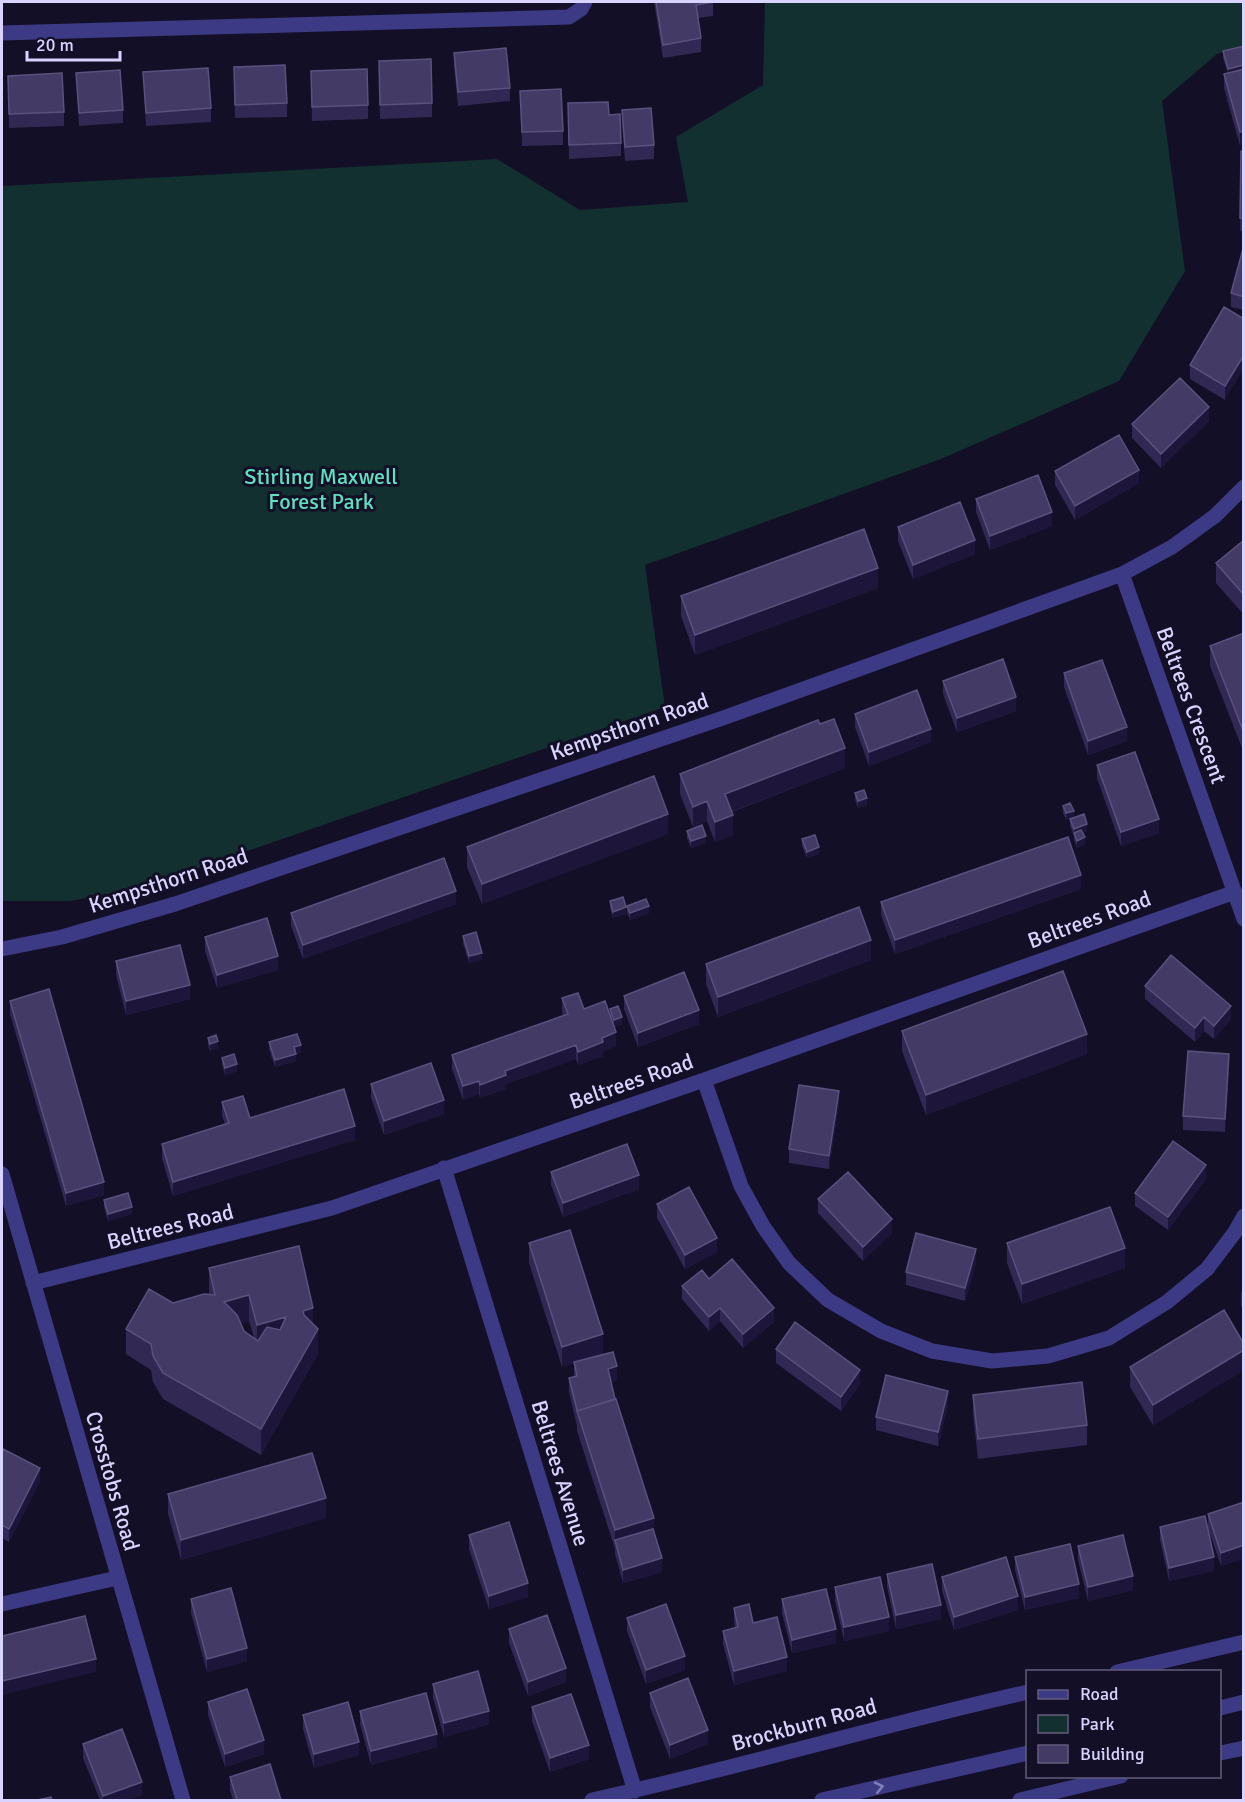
<svg xmlns="http://www.w3.org/2000/svg" width="1245" height="1802" font-family="Signika,sans-serif">
<rect width="100%" height="100%" fill="#130f26"/>
<path fill="#12302f" d="M765,2H1243V45L1217,54L1162,101L1185,271L1119,381L941,459L645,565L665,707L140,888L70,901H2V186L497,159L580,210L688,202L676,137L763,85Z"/>
<g fill="none" stroke-linecap="round" stroke-linejoin="round">
<path stroke="#3d3a85" stroke-width="15" d="M2,33L569,17L581,9L585,2
M1122,574L1244,919
M2,949L62,937L175,904L723,718L1053,599L1122,574L1172,547L1215,516L1244,487
M704,1080L741,1186L763,1226L789,1263L828,1300L881,1331L932,1351L992,1361L1048,1356L1109,1338L1167,1302L1207,1269L1235,1232L1244,1216
M444,1168L635,1791
M2,1174L183,1800
M33,1283L332,1208L704,1080L1235,892
M2,1604L117,1578
M1117,1672L1244,1642
M592,1800C738,1768 881,1725 1028,1692"/>
<path stroke="#3d3a85" stroke-width="15" d="M1220,1708L1244,1702
M1220,1753L1244,1748
M822,1800L1028,1753
M1020,1800L1121,1776"/>
</g>
<path fill="#312854" fill-rule="evenodd" d="M654,2H713V16L698,18L701,38V52L663,58Z
M1244,46L1240,146L1224,88V74L1228,73L1223,58V51Z
M454,53L510,88V101L458,106L454,66Z
M379,61L432,103V117L380,119Z
M234,67L287,103V117L235,118Z
M311,71L368,105V119L312,121Z
M143,72L211,108V122L146,126Z
M76,73L123,110V123L79,126Z
M8,76L64,112V126L9,128Z
M520,91L563,131V145L522,146Z
M568,103L609,115L621,143V156L569,159Z
M622,110L654,145V159L625,161L622,123Z
M1241,151H1244V231H1240Z
M1244,245V310L1231,307V293Z
M1244,319L1225,400L1190,379V365Z
M1209,421L1161,468L1132,438V424Z
M1055,471L1139,483L1075,520L1055,485Z
M976,499L1052,526L990,550L976,512Z
M898,527L975,554L913,579L898,541Z
M1244,540V615L1216,583V563Z
M878,588L695,655L681,616V596Z
M1244,633V753L1210,666V646Z
M1064,673L1127,741L1088,755L1064,687Z
M943,681L1016,711L957,732L943,694Z
M855,714L931,742L869,766L855,727Z
M1097,765L1159,833L1121,846L1097,778Z
M845,768L732,812L733,835L715,842L707,821L693,827L680,794V774Z
M855,793L867,805L858,808L855,800Z
M1063,806L1074,811L1066,820L1063,813Z
M1070,819L1087,831L1083,833L1085,844L1077,848L1074,840V836L1070,826Z
M687,831L706,843L691,848L687,838Z
M668,834L482,904L467,867V847Z
M802,839L819,854L807,858L802,846Z
M1081,889L895,954L881,915V902Z
M610,901L626,914L613,918L610,908Z
M456,904L303,959L291,926V913Z
M627,906L649,913L630,920L627,913Z
M463,936L482,960L469,963L463,943Z
M205,937L278,970L217,988L205,951Z
M871,960L718,1017L706,984V964Z
M116,961L190,999L126,1015L116,975Z
M1145,986L1231,1019L1214,1039L1204,1031L1195,1042L1145,999Z
M624,996L699,1024L638,1047L624,1009Z
M562,998L584,1009L610,1014V1009L622,1024L614,1027L616,1046L603,1051V1056L578,1065L576,1059L506,1084V1089L480,1098L479,1094L463,1100L452,1069V1055L563,1016L562,1012Z
M10,1001L104,1195L66,1206L10,1014Z
M902,1031L1087,1054L926,1115L902,1051Z
M208,1038L218,1048L210,1051L208,1045Z
M269,1042L301,1052L296,1054V1061L275,1067L269,1049Z
M222,1058L237,1071L225,1075L222,1065Z
M1229,1067L1225,1132L1183,1130V1116Z
M371,1084L444,1114L384,1135L371,1098Z
M222,1102L250,1118L355,1140L173,1196L162,1158V1144L225,1124L222,1116Z
M839,1104L829,1169L789,1163V1149Z
M551,1172L639,1189L563,1217L551,1185Z
M1206,1179L1168,1230L1135,1206V1193Z
M818,1199L892,1233L863,1261L818,1213Z
M104,1200L132,1214L108,1221L104,1207Z
M657,1204L717,1252L685,1269L657,1218Z
M529,1243L603,1354L617,1380L611,1382L654,1531L662,1572L623,1583L615,1554V1549L577,1431V1426L569,1392V1378L574,1377V1363L562,1367L529,1263Z
M1007,1243L1125,1268L1022,1304L1007,1263Z
M976,1263L965,1301L906,1285V1272Z
M209,1268L313,1324L318,1354L261,1455L163,1399L153,1382L151,1370L126,1354V1329L173,1303L209,1294ZM249,1321L254,1338L244,1331L241,1323Z
M709,1279L774,1322L743,1348L720,1321L709,1331L682,1299V1286Z
M1244,1289V1308L1241,1306V1292Z
M1244,1344V1370L1153,1425L1130,1387V1367Z
M776,1349L860,1384L841,1411L776,1363Z
M973,1395L1087,1425V1445L978,1459L973,1415Z
M948,1405L938,1446L876,1430V1417Z
M2,1453L40,1481L9,1542L2,1538Z
M168,1494L326,1518L181,1560L168,1514Z
M1244,1502L1221,1566L1208,1528V1514Z
M1160,1527L1214,1571L1169,1581L1160,1540Z
M469,1535L528,1597L489,1609L469,1549Z
M1078,1546L1133,1590L1088,1601L1078,1560Z
M1015,1557L1079,1598L1025,1610L1015,1570Z
M887,1574L941,1619L896,1629L887,1587Z
M942,1577L1018,1610L954,1630L942,1591Z
M835,1587L889,1631L844,1641L835,1601Z
M191,1599L247,1661L207,1672L191,1613Z
M782,1599L836,1643L792,1653L782,1613Z
M734,1608L753,1623L787,1671L734,1685L723,1644V1631L735,1628L734,1622Z
M627,1618L685,1670L646,1684L627,1631Z
M509,1629L566,1682L528,1696L509,1643Z
M433,1684L489,1724L444,1737L433,1698Z
M650,1693L708,1744L670,1759L650,1707Z
M208,1702L264,1754L225,1767L208,1715Z
M532,1707L589,1759L550,1772L532,1721Z
M360,1711L437,1747L371,1765L360,1724Z
M303,1715L359,1755L314,1768L303,1729Z
M83,1744L142,1795L128,1800H100L83,1758Z
M230,1777L281,1800H233L230,1791Z"/>
<path fill="#1d163a" d="M1244,65V72L1228,76V69Z
M1244,131V145L1240,146V132Z
M1244,355V368L1225,400V386Z
M1209,407V421L1161,468V454Z
M1139,470V483L1075,520V506Z
M1052,512V526L990,550V536Z
M975,540V554L913,579V565Z
M878,568V588L695,655V635Z
M1016,697V711L957,732V718Z
M1127,727V741L1088,755V741Z
M931,729V742L869,766V752Z
M845,748V768L725,814V794Z
M867,798V805L858,808V801Z
M707,801V821L693,827V807Z
M1074,811V818L1066,820V813Z
M668,814V834L482,904V884Z
M733,815V835L715,842V822Z
M1159,819V833L1121,846V832Z
M1087,824V831L1075,835L1074,829Z
M706,836V843L691,848V841Z
M1085,837V844L1077,848V841Z
M819,847V854L807,858V852Z
M1081,875V889L895,954V940Z
M456,891V904L303,959V945Z
M649,906V913L630,920V913Z
M626,907V914L613,918V912Z
M871,940V960L718,1017V997Z
M482,953V960L469,963V956Z
M278,956V970L217,988V975Z
M190,985V999L126,1015V1001Z
M1231,1006V1019L1214,1039V1026Z
M699,1010V1024L638,1047V1033Z
M622,1017V1024L614,1027V1020Z
M1204,1017V1031L1195,1042V1028Z
M616,1032V1046L603,1051V1056L578,1065V1052L602,1038Z
M1087,1034V1054L926,1115V1095Z
M218,1041V1048L210,1051V1044Z
M301,1045V1052L294,1054V1047Z
M576,1045V1059L506,1084V1089L480,1098V1085L505,1071Z
M296,1054V1061L275,1067V1060Z
M1229,1054V1067L1225,1132V1119Z
M237,1064V1071L225,1075V1068Z
M479,1081V1094L463,1100V1086Z
M839,1091V1104L829,1169V1156Z
M444,1100V1114L384,1135V1121Z
M355,1126V1140L173,1196V1182Z
M1206,1165V1179L1168,1230V1217Z
M639,1175V1189L563,1217V1203Z
M104,1182V1195L66,1206V1193Z
M132,1207V1214L108,1221V1214Z
M892,1219V1233L863,1261V1247Z
M717,1238V1252L685,1269V1255Z
M1125,1248V1268L1022,1304V1284Z
M976,1249V1263L965,1301V1288Z
M249,1295V1321L224,1328V1302Z
M313,1308V1334L303,1336V1311Z
M720,1308V1321L709,1331V1317Z
M774,1308V1322L743,1348V1334Z
M286,1317V1343L257,1351V1325Z
M318,1329V1354L261,1455V1429Z
M603,1334V1354L562,1367V1347Z
M1244,1350V1370L1153,1425V1405Z
M617,1366V1380L608,1383V1369Z
M860,1370V1384L841,1411V1397Z
M948,1391V1405L938,1446V1432Z
M40,1468V1481L9,1542V1529Z
M326,1498V1518L181,1560V1540Z
M654,1518V1537L615,1541V1530Z
M1244,1545V1559L1221,1566V1553Z
M1214,1557V1571L1169,1581V1568Z
M662,1558V1572L623,1583V1570Z
M1133,1576V1590L1088,1601V1587Z
M528,1583V1597L489,1609V1596Z
M1079,1584V1598L1025,1610V1597Z
M1018,1596V1610L954,1630V1617Z
M941,1605V1619L896,1629V1615Z
M889,1617V1631L844,1641V1627Z
M836,1629V1643L792,1653V1640Z
M247,1648V1661L207,1672V1659Z
M685,1656V1670L646,1684V1670Z
M787,1657V1671L734,1685V1671Z
M96,1659V1672L2,1695V1681Z
M566,1668V1682L528,1696V1682Z
M489,1711V1724L444,1737V1723Z
M708,1730V1744L670,1759V1745Z
M437,1734V1747L371,1765V1751Z
M264,1740V1754L225,1767V1754Z
M359,1742V1755L314,1768V1754Z
M589,1745V1759L550,1772V1758Z
M142,1782V1795L128,1800H103V1796Z"/>
<path fill="#433a66" stroke="#5a527e" stroke-width="1.5" fill-rule="evenodd" d="M656,2H713L696,5L701,38L663,45Z
M1244,46V65L1228,69L1223,51Z
M506,48L510,88L458,92L454,53Z
M431,59L432,103L380,105L379,61Z
M285,65L287,103L235,105L234,67Z
M208,68L211,108L146,113L143,72Z
M367,69L368,105L312,107L311,71Z
M1244,69V131L1240,132L1224,74Z
M120,70L123,110L79,113L76,73Z
M62,73L64,112L9,114L8,76Z
M561,89L563,131L522,132L520,91Z
M608,102L609,115L620,114L621,143L569,145L568,103Z
M651,108L654,145L625,147L622,110Z
M1241,151H1244V218H1240Z
M1244,245V297L1231,293Z
M1224,307L1244,319V355L1225,386L1190,365Z
M1180,378L1209,407L1161,454L1132,424Z
M1119,435L1139,470L1075,506L1055,471Z
M1038,475L1052,512L990,536L976,499Z
M960,502L975,540L913,565L898,527Z
M864,529L878,568L695,635L681,596Z
M1244,540V595L1216,563Z
M1244,633V733L1210,646Z
M1003,659L1016,697L957,718L943,681Z
M1102,660L1127,727L1088,741L1064,673Z
M917,690L931,729L869,752L855,714Z
M834,719L845,748L725,794L733,815L715,822L707,801L693,807L680,774L818,720L820,724Z
M1135,752L1159,819L1121,832L1097,765Z
M654,776L668,814L482,884L467,847Z
M864,790L867,798L858,801L855,793Z
M1070,803L1074,811L1066,813L1063,806Z
M1084,814L1087,824L1074,829L1070,819Z
M702,825L706,836L691,841L687,831Z
M1081,830L1085,837L1077,841L1074,833Z
M815,835L819,847L807,852L802,839Z
M1068,837L1081,875L895,940L881,902Z
M444,858L456,891L303,945L291,913Z
M623,897L626,907L613,912L610,901Z
M646,899L649,906L630,913L627,906Z
M859,907L871,940L718,997L706,964Z
M267,918L278,956L217,975L205,937Z
M476,932L482,953L469,956L463,936Z
M180,945L190,985L126,1001L116,961Z
M1171,955L1231,1006L1214,1026L1204,1017L1195,1028L1145,986Z
M1063,971L1087,1034L926,1095L902,1031Z
M684,972L699,1010L638,1033L624,996Z
M49,989L104,1182L66,1193L10,1001Z
M578,993L584,1009L605,1001L616,1032L602,1038L603,1042L578,1052L576,1045L505,1071L506,1075L480,1085L479,1081L463,1086L452,1055L568,1014L562,998Z
M618,1006L622,1017L614,1020L610,1009Z
M297,1034L301,1045L294,1047L296,1054L275,1060L269,1042Z
M216,1035L218,1041L210,1044L208,1038Z
M1188,1051L1229,1054L1225,1119L1183,1116Z
M234,1054L237,1064L225,1068L222,1058Z
M431,1063L444,1100L384,1121L371,1084Z
M799,1085L839,1091L829,1156L789,1149Z
M344,1089L355,1126L173,1182L162,1144L229,1123L222,1102L243,1096L250,1118Z
M1173,1141L1206,1165L1168,1217L1135,1193Z
M627,1144L639,1175L563,1203L551,1172Z
M848,1172L892,1219L863,1247L818,1199Z
M689,1187L717,1238L685,1255L657,1204Z
M128,1193L132,1207L108,1214L104,1200Z
M1110,1207L1125,1248L1022,1284L1007,1243Z
M570,1230L603,1334L562,1347L529,1243Z
M916,1233L976,1249L965,1288L906,1272Z
M299,1246L313,1308L303,1311L304,1315L318,1329L261,1429L163,1373L153,1356L151,1344L126,1329L149,1289L173,1303L204,1294L215,1295L209,1268ZM249,1295L257,1325L286,1317L280,1330L267,1327L258,1341L244,1331L237,1315L224,1302Z
M732,1259L774,1308L743,1334L720,1308L709,1317L682,1286L702,1270L709,1279Z
M1224,1310L1244,1344V1350L1153,1405L1130,1367Z
M795,1322L860,1370L841,1397L776,1349Z
M613,1352L617,1366L608,1369L615,1399L577,1411L578,1414L569,1378L577,1376L574,1362Z
M886,1375L948,1391L938,1432L876,1417Z
M1082,1382L1087,1425L978,1439L973,1395Z
M616,1399L654,1518L615,1530L577,1411Z
M3,1449L40,1468L9,1529L2,1525V1453Z
M312,1453L326,1498L181,1540L168,1494Z
M1244,1502V1545L1221,1553L1208,1514Z
M1205,1516L1214,1557L1169,1568L1160,1527Z
M509,1522L528,1583L489,1596L469,1535Z
M653,1529L662,1558L623,1570L615,1540Z
M1123,1535L1133,1576L1088,1587L1078,1546Z
M1070,1544L1079,1584L1025,1597L1015,1557Z
M1006,1557L1018,1596L954,1617L942,1577Z
M932,1564L941,1605L896,1615L887,1574Z
M880,1577L889,1617L844,1627L835,1587Z
M231,1588L247,1648L207,1659L191,1599Z
M826,1589L836,1629L792,1640L782,1599Z
M666,1604L685,1656L646,1670L627,1618Z
M749,1604L753,1623L777,1617L787,1657L734,1671L723,1631L738,1627L734,1608Z
M547,1615L566,1668L528,1682L509,1629Z
M85,1616L96,1659L2,1681V1636Z
M478,1671L489,1711L444,1723L433,1684Z
M688,1678L708,1730L670,1745L650,1693Z
M247,1689L264,1740L225,1754L208,1702Z
M426,1693L437,1734L371,1751L360,1711Z
M571,1694L589,1745L550,1758L532,1707Z
M348,1702L359,1742L314,1754L303,1715Z
M122,1729L142,1782L103,1796L83,1744Z
M270,1764L281,1800H237L230,1777Z
M51,1797L52,1800H37Z"/>
<defs><path id="oneway-chevron" d="M-2-3.5L2.5 0L-2 3.5" fill="none" stroke-width="1.6" stroke-linecap="round" stroke-linejoin="round" transform="scale(1.5)"/></defs>
<use stroke="#837fbc" href="#oneway-chevron" transform="translate(879 1787) rotate(-13)"/>
<g text-anchor="middle" stroke-width="6" stroke-linejoin="round" paint-order="stroke">
<g font-size="22" fill="#5fe0c0" stroke="#130f26">
<text x="321" y="484">Stirling Maxwell<tspan x="321" dy="25">Forest Park</tspan></text>
</g>
<g font-size="22" fill="#d9d4ff" stroke="#130f26">
<text transform="translate(1192 705) rotate(70)" y="8">Beltrees Crescent</text>
<text transform="translate(629 726) rotate(-19)" y="8">Kempsthorn Road</text>
<text transform="translate(168 880) rotate(-18)" y="8">Kempsthorn Road</text>
<text transform="translate(1089 919) rotate(-20)" y="8">Beltrees Road</text>
<text transform="translate(631 1081) rotate(-19)" y="8">Beltrees Road</text>
<text transform="translate(170 1226) rotate(-14)" y="8">Beltrees Road</text>
<text transform="translate(561 1473) rotate(73)" y="8">Beltrees Avenue</text>
<text transform="translate(113 1481) rotate(74)" y="8">Crosstobs Road</text>
<text transform="translate(804 1724) rotate(-15)" y="8">Brockburn Road</text>
</g>
</g>
<rect width="1245" height="1802" fill="none" stroke="#d9d4ff" stroke-width="6"/>
<rect x="1026" y="1670" width="195" height="108" fill="#130f26" stroke="#625e7d" stroke-width="1.5"/>
<rect x="1038" y="1690" width="30" height="9" fill="#3d3a85" stroke="#625e7d" stroke-width="1.5"/>
<text x="1080" y="1700" font-size="18" fill="#d9d4ff">Road</text>
<rect x="1038" y="1715" width="30" height="18" fill="#12302f" stroke="#625e7d" stroke-width="1.5"/>
<text x="1080" y="1730" font-size="18" fill="#d9d4ff">Park</text>
<rect x="1038" y="1745" width="30" height="18" fill="#433a66" stroke="#625e7d" stroke-width="1.5"/>
<text x="1080" y="1760" font-size="18" fill="#d9d4ff">Building</text>
<path d="M27 51v9h93v-9" fill="none" stroke="#d9d4ff" stroke-width="3"/>
<text x="36" y="51" font-size="18" fill="#d9d4ff" stroke="#130f26" stroke-width="4.5" paint-order="stroke">20 m</text>
</svg>
